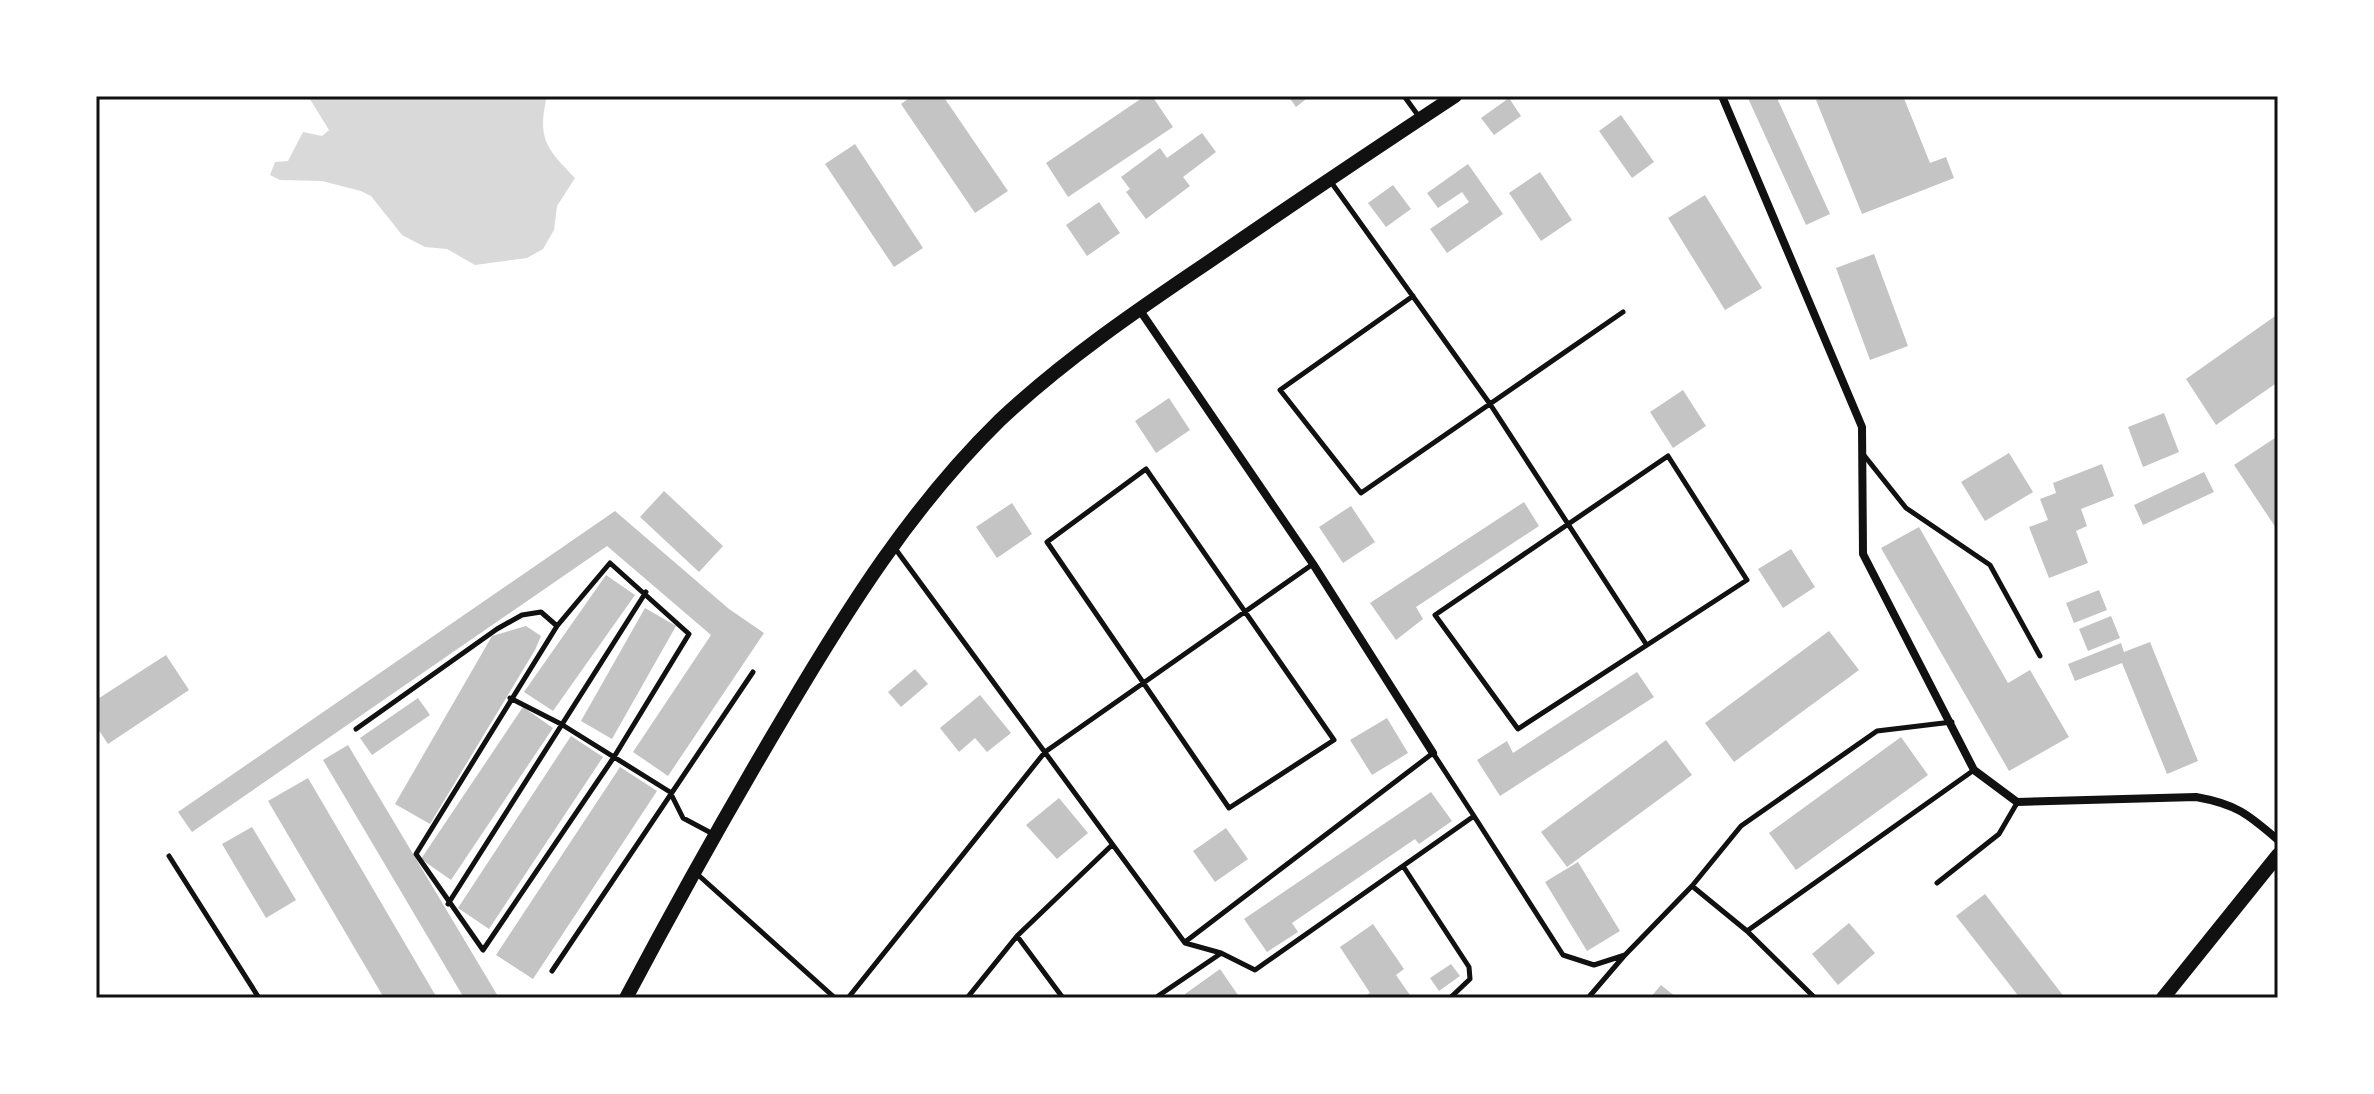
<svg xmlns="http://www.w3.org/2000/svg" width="2374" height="1094" font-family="'Fira Sans Condensed',sans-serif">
<rect width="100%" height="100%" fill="#fff"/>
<path fill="#d9d9d9" d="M308,96H547C537,139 546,148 575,178L557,206L554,230L543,249L527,258L475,265L447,249L425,247L402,235L371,196L361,191L322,181L280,180L270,175L275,162L288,161L303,132L322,136L329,130Z"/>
<path fill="#c4c4c4" d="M912,96H943L1008,191L975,213L901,104Z
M1145,96H1152L1173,127L1068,197L1046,163Z
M1288,96H1310L1296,107Z
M1747,96H1776L1830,214L1806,225Z
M1826,96H1903L1930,163L1946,157L1954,178L1862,214L1816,100Z
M1509,98L1521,116L1494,135L1481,118Z
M1621,115L1654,162L1632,178L1599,131Z
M1202,133L1216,152L1183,177L1190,186L1146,219L1126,192L1130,189L1121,177L1160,148L1167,158Z
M855,144L923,248L894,267L825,164Z
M1468,164L1503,214L1447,253L1430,229L1469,202L1462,192L1438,208L1427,193Z
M1540,172L1572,220L1541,241L1509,193Z
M1393,185L1411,209L1386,227L1368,203Z
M1705,195L1762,288L1725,310L1668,218Z
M1099,202L1120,233L1087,256L1066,225Z
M1874,254L1908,346L1870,360L1836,268Z
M2278,314V382L2216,425L2186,379Z
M1683,390L1706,426L1673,448L1650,412Z
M1169,398L1190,430L1156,453L1135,421Z
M2164,413L2179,452L2143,467L2128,427Z
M2278,436V531L2234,465Z
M2009,453L2033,492L1985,521L1961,482Z
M2102,464L2114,496L2081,509L2087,526L2076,531L2088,563L2049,578L2029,527L2048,520L2040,499L2056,493L2053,483Z
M2204,472L2214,492L2143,525L2134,505Z
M664,491L723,546L699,572L640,517Z
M1524,502L1539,526L1416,607L1423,619L1396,640L1370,603Z
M1012,503L1032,534L997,558L976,527Z
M1351,506L1375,542L1343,563L1319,527Z
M615,511L729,609L764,633L668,776L633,752L711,635L607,546L192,832L178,812Z
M1919,527L2008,683L2030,670L2069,737L2009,771L1881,548Z
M1791,549L1815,587L1783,608L1758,569Z
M606,575L635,595L553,711L524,692Z
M2099,590L2107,610L2074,623L2066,603Z
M645,608L676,626L612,739L581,721Z
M2111,616L2120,638L2088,651L2079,629Z
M526,626L541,636L535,650L430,824L395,804L492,636Z
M1829,631L1859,670L1734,762L1705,723Z
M2150,642L2198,761L2167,774L2122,663L2075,681L2068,664L2121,643L2124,652Z
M166,655L189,690L108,744L96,726V700Z
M915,669L928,684L901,707L888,692Z
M1637,672L1654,697L1500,796L1477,760L1507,741L1513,753Z
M980,695L1011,733L987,752L975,738L959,752L940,728Z
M418,698L430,715L372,755L360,738Z
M523,707L553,728L451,880L421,859Z
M1387,718L1408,753L1372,775L1350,740Z
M571,736L603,757L489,929L458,908Z
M1901,737L1928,775L1796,870L1769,833Z
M1666,740L1692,775L1567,867L1541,832Z
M348,745L499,998H464L323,760Z
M620,767L657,791L533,979L496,955Z
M308,778L437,998H384L268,801Z
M1431,792L1452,821L1419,844L1415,839L1292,923L1298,932L1267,952L1244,919Z
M1059,798L1088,833L1057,859L1026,825Z
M252,827L296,900L266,918L222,844Z
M1226,828L1248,859L1215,882L1193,851Z
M1578,862L1620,931L1587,951L1545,882Z
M1985,894L2065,998H2020L1956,916Z
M1849,923L1875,953L1838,985L1812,954Z
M1373,924L1404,969L1396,975L1412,998H1362L1370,993L1340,947Z
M1451,964L1460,976L1439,991L1430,978Z
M1220,969L1240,998H1187L1185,994Z
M1661,985L1677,998H1650Z"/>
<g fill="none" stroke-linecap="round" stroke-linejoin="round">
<path stroke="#111" stroke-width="5" d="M1404,96L1420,118
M1331,182L1490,404L1646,644
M1413,296L1280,390L1361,493L1623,312
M1863,454L1906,508L1990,565L2040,656
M1668,456L1747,580L1518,729L1435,615Z
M1146,469L1334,740L1229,808L1047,542Z
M894,547L1185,943L1221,953L1255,970L1474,816L1563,955L1594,965L1625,955L1692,886L1741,826L1877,731L1952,722
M610,563L689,634L614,757L483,950L416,854L557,626Z
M510,698L561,724L670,792L683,818L713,834
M356,729L497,629L522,615L541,612L557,626
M169,856L259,998
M1403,866L1469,967L1470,979L1450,998
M696,873L835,998
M1937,883L1999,834L2017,803
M1692,886L1747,931L1815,998
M448,904L646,592
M1747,931L1974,770
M1017,936L1063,998
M1185,942L1433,753L1474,816
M552,971L753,672
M848,998L1045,752L1313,564
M967,998L1017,936L1112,845
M1160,998L1158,996L1220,954
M1588,998L1624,956"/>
<path stroke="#111" stroke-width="8" d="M1722,96L1862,427L1863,554L1974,770L2017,802L2196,797C2236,804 2248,814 2278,840
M1139,309L1313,564L1433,753"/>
<path stroke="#111" stroke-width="14" d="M626,998C677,902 730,807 786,713C848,608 912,506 1000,420C1064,360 1137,310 1210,261C1291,205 1373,150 1455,96
M2163,998L2278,855"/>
</g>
<rect width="2374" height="1094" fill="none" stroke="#ffffff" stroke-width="196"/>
<rect x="98" y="98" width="2178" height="898" fill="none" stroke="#111" stroke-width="3"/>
</svg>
